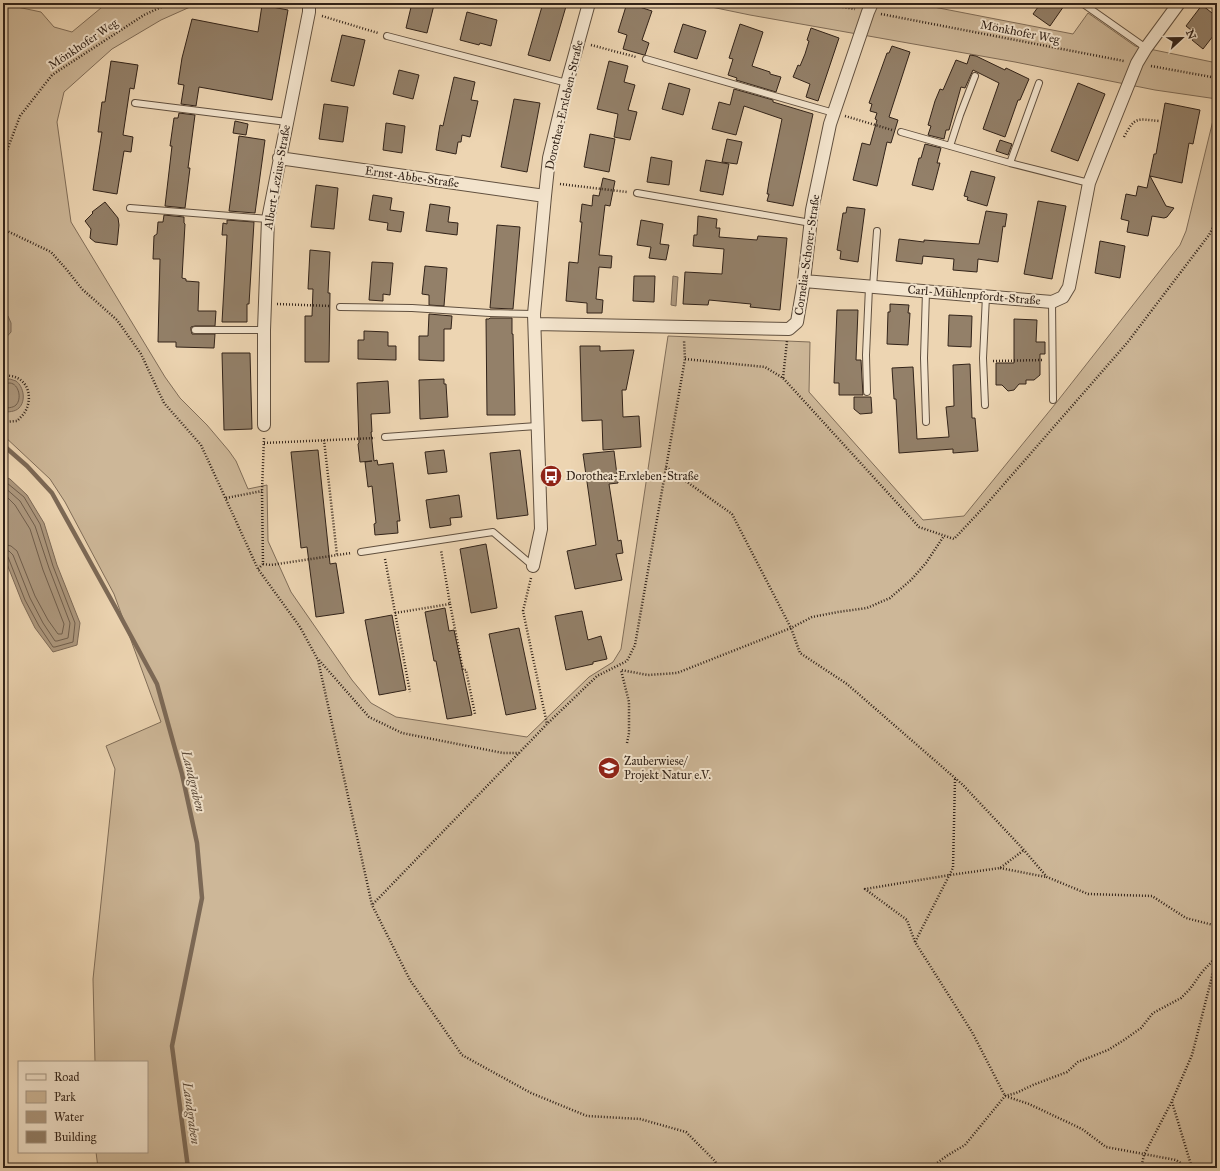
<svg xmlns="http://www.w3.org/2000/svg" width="1220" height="1171" font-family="'IM FELL Great Primer',serif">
<rect width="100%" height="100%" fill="#edd5b2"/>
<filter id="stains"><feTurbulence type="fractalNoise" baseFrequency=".005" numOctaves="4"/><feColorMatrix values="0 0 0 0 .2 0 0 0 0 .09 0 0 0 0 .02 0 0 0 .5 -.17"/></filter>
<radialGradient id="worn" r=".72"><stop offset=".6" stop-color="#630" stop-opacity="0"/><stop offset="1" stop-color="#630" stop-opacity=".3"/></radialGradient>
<path fill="#cdb798" stroke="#806d58" d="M107,3H199L161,20L112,49L64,92L57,122L71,222L165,377L180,398L207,425L229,451L236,461L248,489L267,485L268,541L291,592L352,680L371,703L396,717L527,737L589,677L613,662L621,649L668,336L810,342L809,392L923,520L964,516L1056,403L1180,245L1186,231L1217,104V1168H98L96,1152H147V1062H95L93,979L115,769L106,746L161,722L114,594L65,502L50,479L3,435V4L41,12L54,27L72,32Z
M692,3H913L1073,34L1088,13L1135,46L1217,63V99L1155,90L1015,62L750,15Z"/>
<path fill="#ad987e" stroke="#7c6956" d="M673,276L678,277L676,306L671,305Z
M3,313L8,316L11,323V332L3,341Z
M10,379C12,380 14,380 16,381C24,387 26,401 19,408C15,412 8,412 3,412V380Z
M3,476L10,479L27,495L44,523L57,565L80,623L77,645L53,652L35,628L22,602L3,554Z"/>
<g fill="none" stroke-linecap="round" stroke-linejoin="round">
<path stroke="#705e4c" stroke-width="1" d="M3,384C5,384 7,383 10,383C19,384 22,399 16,405C13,408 7,408 3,408
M3,480L7,483L24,497L40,524L53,566L75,623L73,642L55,647H53L39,626L25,600L8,557L6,555H3
M3,486L20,501L35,526L49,568L70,623L68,638L57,641H55L43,623L30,598L13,555L9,551L3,550
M3,493L15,505L30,529L43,570L64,624L62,634H58L48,620L35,596L17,551L11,546L3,544"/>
<path stroke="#7c6956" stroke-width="4.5" d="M3,445L27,466L52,493L118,612L157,684L182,774L197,843L202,898L172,1046L188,1168"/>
</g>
<path fill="#938069" stroke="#322319" d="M412,3H427L434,5L427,33L406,28Z
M543,3H567L550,61L528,55Z
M627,3L652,11L642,40L649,43L645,55H644L623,49L627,35L618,32Z
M1041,3H1066L1050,26L1033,14Z
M262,5L288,10L272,100L199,87L196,106L181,104L184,85L178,84L182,58L192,19L258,32Z
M1202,5L1217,17V31L1203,49L1192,40L1196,34L1186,26Z
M467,12L497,20L491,46L480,43L479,45L460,40Z
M683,24L706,31L697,59L674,52Z
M740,24L763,32L752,66L770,72V74L781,77L776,92L736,80L737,78L728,75L733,59L729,58Z
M811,28L839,38L818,101L806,97L810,84L793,77L798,65L800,66L805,54L809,41L807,40Z
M342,35L365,40L354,86L331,81Z
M892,46L910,52L889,117L898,120L891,143L887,142L877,186L853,180L862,143L870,145L877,120L875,119L877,113L870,111L872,104L869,103L887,53H889Z
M970,55L976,56L1005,70L1006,68L1029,79L1020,100H1018L1005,137L983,129L999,83L973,70L965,88L961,87L949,130H946L944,139L928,135L931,126L928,125L935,101L940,89L943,90L956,60L967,64Z
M111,61L138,65L134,89L130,88L123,135L133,137L131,152L124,151L117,194L93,190L102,132H98L102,102H105Z
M609,61L628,66L624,82L635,85L628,110L637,112L630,140L614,137L618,114L597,109Z
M399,70L419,75L413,99L393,94Z
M454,77L475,82L471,100L478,101L470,137L462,135L461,142H458L456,154L436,150L440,125L443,126Z
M669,83L690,89L683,115L662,109Z
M1078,83L1105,94L1078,161L1051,151Z
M734,89L773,100V102L813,114L793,206L767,201L769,194H767L769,182L782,119L744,106L736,135L712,129L719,102L730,105Z
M514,99L540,103L527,172L501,167Z
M1165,103L1200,110L1193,144L1189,143L1182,183L1150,176L1166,206L1174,208L1167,217L1164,218L1152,216L1148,236L1127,232L1129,221L1121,219L1126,194L1136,196L1138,186L1147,188L1154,154H1156Z
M324,104L348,107L343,142L319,139Z
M179,113L195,115L188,168H190L185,208L165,206L172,146H170L174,118H178Z
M235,121L248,124L246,135L233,133Z
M386,123L405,126L402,153L383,150Z
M590,134L615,139L609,172L584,167Z
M239,136L265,140L255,213L229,211Z
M727,139L742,142L737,164L722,162Z
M1000,140L1012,144L1008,155L996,151Z
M925,144L941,148L937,163H940L933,190L912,185L919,158H921Z
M651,157L672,161L669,185L647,182Z
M706,160L729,164L723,195L700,191Z
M971,171L995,177L987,206L967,200L968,197L964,196Z
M603,178L615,181L610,206L605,205L599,255L612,256L611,268L599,267L596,299L603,300L602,313H587V303L566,301L569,262L578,263L582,222H580L582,204L592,206L593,195L599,196Z
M316,185L338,188L334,229L311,227Z
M373,195L392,198L390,210L404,212L401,232L387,230L388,223L369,220Z
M1038,201L1066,206L1052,279L1024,274Z
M105,202L118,218L119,225L117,245L95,242L90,238L91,229L85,221L93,213L92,212Z
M430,204L450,207L448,222L458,223L457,235L426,231Z
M847,207L865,209L858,262L840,259L841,251L837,250L843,213H846Z
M986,211L1007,214L1005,227L1003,226L998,262L978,259L977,272L953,270L954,259L923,256L922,264L896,261L899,239L924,242V240L979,244Z
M164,215L184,217V223L185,224L182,278L186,279V281L199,282L198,311H216L215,326H195L191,327V330L192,334H215L214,348L176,347V342H158L160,259H153L154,236L157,234L158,222H163Z
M698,216L717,219L716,228H720L719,237L757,240L758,236L787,238L780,310L750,307L751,304L709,300L708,305L683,304L685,272L722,274L724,249L693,246L694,235H697Z
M227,220L254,222L249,304H247V322H222L227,235H222L223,223L227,224Z
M641,220L663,224L660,244L669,245L666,260L649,258L651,247L637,245Z
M497,225L520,227L513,309L490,308Z
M1100,241L1125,246L1120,278L1095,273Z
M310,250L330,252L328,293H330L329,362H305V316H312L313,289H308Z
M372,262L393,263L390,295L383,294V301L369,300Z
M425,266L447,268L444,306L429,305V295L422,294Z
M634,276H655L654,302L633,301Z
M890,304L909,305L908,313H910L908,345L887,344L888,312H890Z
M837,310H858L856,360H861L863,395H839V383H834Z
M429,314L452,316L451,329H444V361L419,360V336H428Z
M949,315L972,316L971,347L948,346Z
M490,318H512V334H513L515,415H487L486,319H489Z
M1014,319L1037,320L1036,342H1045V354H1040V375L1034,380H1026V384H1019L1014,390L1008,391L1002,385H996V363H1014Z
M364,331L388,332V346H396V360L358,359V340H364Z
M580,346H600V351L634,350L626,390H622L623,417L639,416L641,447L603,450L602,420L582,421Z
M222,353H250L252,429L224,430Z
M970,364L972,418H975L978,451L953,453V449L899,453L896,399H894L892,368L913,367L917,439L949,437L946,407L954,406L953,365Z
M444,379V384H446L448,417L420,419L419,380Z
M388,381L390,413L371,414L372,432H371L374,461L377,460L378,465L393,463L400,521H397L398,533L375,535L374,524L376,523L372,486L368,487L365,462L372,461L360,462L358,444L359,443L357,383Z
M854,397H871L872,413L860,414L854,409Z
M318,450L330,564L336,563L344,613L316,617L307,547L301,548L291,452Z
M444,450L447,472L428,474L425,452Z
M520,450L528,515L497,519L490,453Z
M614,451L618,483L609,484L618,541L621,540L623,553L616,554L622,580L575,589L567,551L596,545L583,454Z
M459,495L462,517L450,518L451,525L430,528L426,500Z
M486,544L497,608L471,613L460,549Z
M445,608L449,631L454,630L472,715L447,719L436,661H434L425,612Z
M582,611L588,640L601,636L607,659L593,662V664L566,670L555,616Z
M392,615L406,690L379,695L365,620Z
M519,628L536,709L506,715L489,634Z"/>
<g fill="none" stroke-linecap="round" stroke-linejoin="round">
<g stroke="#61503f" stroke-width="8">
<path id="lane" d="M1082,3L1146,48
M387,36L567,83
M646,59L834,113
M135,103L287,122
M901,132L1010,163L1089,183
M950,146L960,115L975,76
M1010,163L1039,83
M637,193L811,223
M130,208L268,219
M873,287L877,231
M926,291L924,358L926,422
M1052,302L1053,400
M340,307L412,308L490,313L534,314
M195,330H264
M867,392L866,355L869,287
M985,405L983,358L986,296
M385,437L537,426
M361,552L493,532L533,566"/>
</g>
<g stroke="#61503f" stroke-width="14">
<path id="street" d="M279,158L545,196
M804,281L1052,302L1063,297L1069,287L1089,183L1100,155L1137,63L1146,48L1179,3
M535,324L789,329L797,322L804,281L812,210L830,124L868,12L872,3
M264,425V330L268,219L309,12V3
M533,566L541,529L534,314L545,196L549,158L567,83L589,3"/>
</g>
<path stroke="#322319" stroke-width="2.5" stroke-dasharray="1 2" stroke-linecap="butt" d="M819,3L855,9
M881,14L1124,61
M322,16L378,33
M591,45L636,57
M1151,66L1217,78
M845,116L892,130
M1124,137C1135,116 1137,119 1159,121
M3,161L20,116L52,75L144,15L170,3
M560,184L627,192
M3,229L51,252L67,270L82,289L117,320L141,354L164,403L201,445L258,569L300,627L318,660L372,905L410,980L462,1055L531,1093L587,1116L640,1119L686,1132L715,1161L718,1168
M3,271L6,272
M277,304L330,306
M685,359L765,367L783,378L919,527L954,539L984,507L1127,343L1209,235L1217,220
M993,361L1044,360
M3,376C25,373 35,394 25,412C23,415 20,418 17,421L3,422
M783,378L787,341
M324,440L337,555
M264,443L375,438
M666,467L732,514L791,628L800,653L847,684L963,785L1023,849L1047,877L1088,894L1152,896L1186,918L1217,926
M226,498L262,491
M385,559L410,692
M263,564L271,565L351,553
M258,569L263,564L262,491L264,438
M531,578L523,611L547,724
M450,604L463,670H466L475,714
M395,613L450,604L441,550
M319,660L369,717L402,733L503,753H519
M627,743L629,733V702L621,670L648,675L677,673L791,628L812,617L838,612L867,608L890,598L911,580L926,563L944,536
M955,779L953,868L915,942L972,1032L1005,1096L1029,1104L1082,1129L1106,1147L1176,1160L1188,1168
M1000,868L1046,877
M373,904L547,724L597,676L627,661L635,645L685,359L684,340
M915,942L907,920L865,889L950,875L1000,868L1024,850
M1172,1102L1192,1168
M930,1168L948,1155L965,1145L1005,1096L1016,1093L1033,1085L1067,1072L1078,1062L1108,1050L1124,1040L1141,1028L1153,1013L1181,998L1190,989L1202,972L1217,956
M1141,1168L1144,1155L1172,1101L1192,1055L1217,957"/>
<use href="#lane" stroke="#f3e4cd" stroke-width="6"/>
<use href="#street" stroke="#f3e4cd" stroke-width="12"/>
</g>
<defs>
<g id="bus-disc" transform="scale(1.15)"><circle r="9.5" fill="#8f2418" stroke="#f3e4cd"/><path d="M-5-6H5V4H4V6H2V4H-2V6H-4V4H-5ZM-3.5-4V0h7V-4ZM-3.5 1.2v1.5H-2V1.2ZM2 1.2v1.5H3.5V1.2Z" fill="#fff"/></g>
<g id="school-disc" transform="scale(1.15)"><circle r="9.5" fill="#8f2418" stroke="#f3e4cd"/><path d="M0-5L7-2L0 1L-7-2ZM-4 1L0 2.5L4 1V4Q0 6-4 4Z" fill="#fff"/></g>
</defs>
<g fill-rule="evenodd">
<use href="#bus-disc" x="551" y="476"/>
<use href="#school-disc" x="609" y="768"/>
</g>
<g text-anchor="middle" stroke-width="4" stroke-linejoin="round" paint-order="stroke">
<g font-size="12" fill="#322319" stroke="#f3e4cd">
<text transform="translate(1020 32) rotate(11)" y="4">Mönkhofer Weg</text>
<text transform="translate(83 44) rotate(-34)" y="4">Mönkhofer Weg</text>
<text transform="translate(564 105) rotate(-77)" y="4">Dorothea-Erxleben-Straße</text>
<text transform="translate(277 177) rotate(-80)" y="4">Albert-Lezius-Straße</text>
<text transform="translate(412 177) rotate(8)" y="4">Ernst-Abbe-Straße</text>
<text transform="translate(807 255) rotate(-82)" y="4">Cornelia-Schorer-Straße</text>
<text transform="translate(974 295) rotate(5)" y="4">Carl-Mühlenpfordt-Straße</text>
</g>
<g font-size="12" fill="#322319" stroke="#f3e4cd" text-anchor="start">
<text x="566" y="480">Dorothea-Erxleben-Straße</text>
<text x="624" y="765">Zauberwiese/<tspan x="624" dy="14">Projekt Natur e.V.</tspan></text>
</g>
<g font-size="13" font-style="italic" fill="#5d4c3c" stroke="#f3e4cd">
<text transform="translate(194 781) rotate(76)" y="5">Landgraben</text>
<text transform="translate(192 1113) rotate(82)" y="5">Landgraben</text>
</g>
</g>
<rect width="1220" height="1171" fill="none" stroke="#edd5b2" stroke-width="16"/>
<rect x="4" y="4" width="1212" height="1163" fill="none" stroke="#322319" stroke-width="2"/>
<rect x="8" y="8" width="1204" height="1155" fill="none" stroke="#322319"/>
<rect x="18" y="1061" width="130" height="92" fill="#f3e4cd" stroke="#a69785"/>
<rect x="26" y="1074" width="20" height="6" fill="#f3e4cd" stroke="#a69785"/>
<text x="54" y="1081" font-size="12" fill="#322319">Road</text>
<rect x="26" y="1091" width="20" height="12" fill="#cdb798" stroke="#a69785"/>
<text x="54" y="1101" font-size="12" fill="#322319">Park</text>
<rect x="26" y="1111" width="20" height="12" fill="#ad987e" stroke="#a69785"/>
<text x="54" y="1121" font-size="12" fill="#322319">Water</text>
<rect x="26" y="1131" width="20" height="12" fill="#938069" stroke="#a69785"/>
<text x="54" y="1141" font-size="12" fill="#322319">Building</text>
<g transform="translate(1182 38) rotate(68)" stroke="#f3e4cd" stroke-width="3" paint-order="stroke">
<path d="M0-3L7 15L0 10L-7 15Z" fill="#322319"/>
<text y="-6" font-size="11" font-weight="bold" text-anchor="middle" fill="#322319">N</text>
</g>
<rect width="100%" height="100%" filter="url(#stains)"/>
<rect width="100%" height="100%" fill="url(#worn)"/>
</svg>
